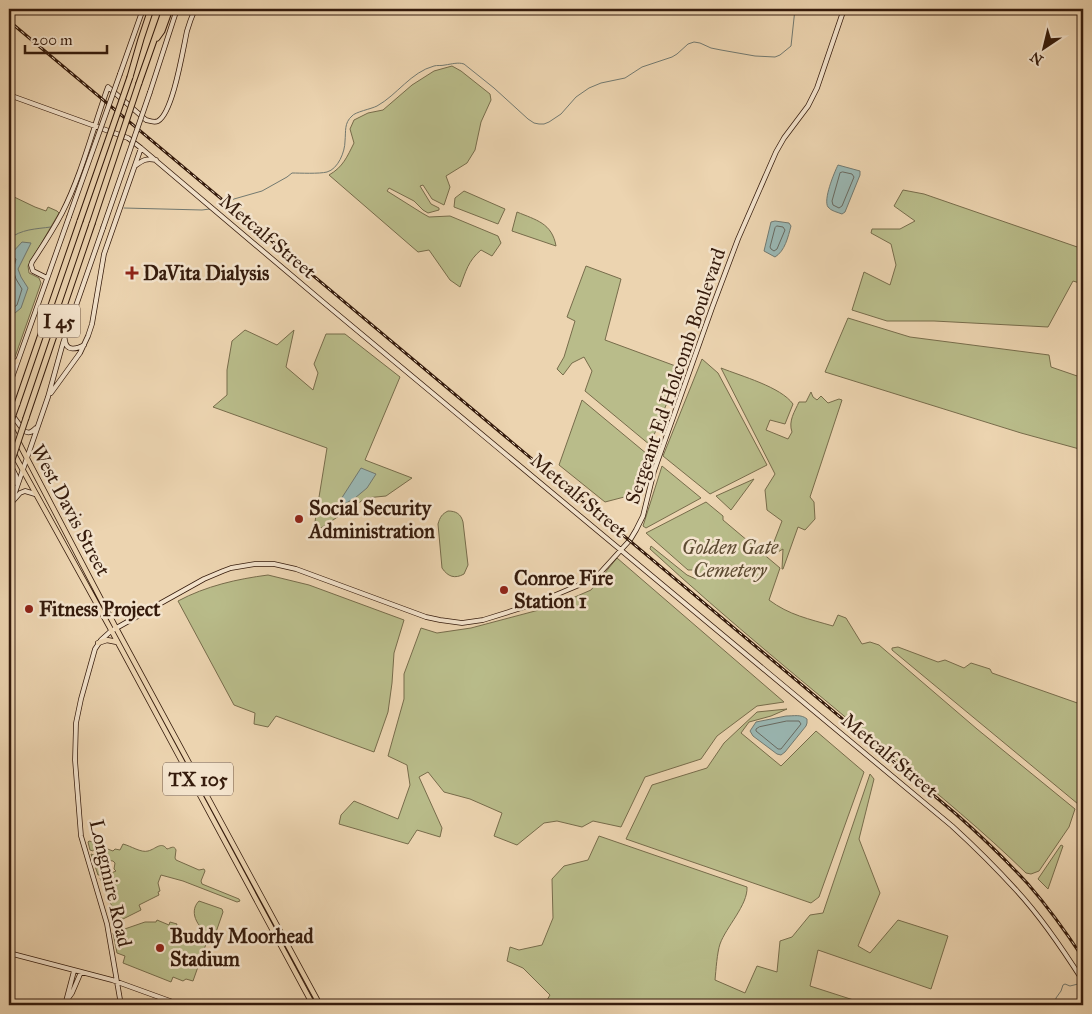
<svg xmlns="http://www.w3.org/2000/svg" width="1092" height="1014" font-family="'IM FELL Great Primer',serif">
<rect width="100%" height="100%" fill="#ecd4b0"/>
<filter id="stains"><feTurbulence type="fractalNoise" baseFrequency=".004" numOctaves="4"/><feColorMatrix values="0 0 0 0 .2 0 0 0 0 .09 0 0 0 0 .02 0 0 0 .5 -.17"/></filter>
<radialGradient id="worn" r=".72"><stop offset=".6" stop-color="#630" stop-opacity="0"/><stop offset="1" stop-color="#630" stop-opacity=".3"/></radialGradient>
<path fill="#b9bc8a" stroke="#776c4b" d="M452,66L461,71L490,94L491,100L481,122L475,150L467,163L446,176L450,187L444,205L432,199L423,185L420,186L431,204L439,208V210L428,213L423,210L414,201L389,188L387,191L422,213L429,217L450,216L498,236L501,243L492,256L481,250C468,261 466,271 460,287L450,280L429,250L418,252L329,175C343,167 347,157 354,143L350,129L354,120L368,113L383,110L412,85L434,71Z
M903,190L924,194L1083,249V284L1073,281L1048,327L934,321H887L852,310L864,272L890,285L896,265L891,244L871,233L872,229H900L915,221L894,206Z
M464,191L505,209L498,224L454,207L455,198Z
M10,195L35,207L46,211L48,207L57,211L59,213L28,266L29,273L39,278L41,283L9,374V204Z
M517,212C536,220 552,223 556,246L512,231Z
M586,266L621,279L605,340L681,368L650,445L585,391L592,371L584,357L572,363L563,375L557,369L564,357L575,321L567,317Z
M848,318L910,337L1049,355L1051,367L1083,378V450L1021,433L825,372Z
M245,330L277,345L294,330L286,367L313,390L318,373L314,364L326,334H345L400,377L365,460L412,478L386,496L366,498L321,528H314L327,448L213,407L227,395V370L232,341Z
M702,359L718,373L767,465L710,494L663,456Z
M721,368C741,376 781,387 793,404L785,424L770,420L766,430L788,439L792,432C788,421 795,411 799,402H806L811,392L813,397L817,400L821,396L828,403L839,399L842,400L810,497L814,502L815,519L805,530L798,527L783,569H782L783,549L778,552L772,547L782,521L767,510L765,490L775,474Z
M582,400L647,454L632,495L605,502L559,465Z
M662,466L701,498L646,528L643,526Z
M754,479L731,510L716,496Z
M706,502L723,516V520L780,568L769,600C789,615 809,619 833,626L838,615L846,618L862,644L870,642L879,645L977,729L1075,809L1069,827L1039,871L1031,874L1026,873C984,832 938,794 892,756C811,688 728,621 650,549L651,546L687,575L696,579L700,575L695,570H688L646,533Z
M448,511C456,511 461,514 463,522L468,565L464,574C455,579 448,577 442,568L438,524C440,517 442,514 448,511Z
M617,558L784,702L757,706L717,736L701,759L645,777L621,827L593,821L582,827L557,821L544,823L517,845L494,836L502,813L470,799L444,792L428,772L419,777L442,828L440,837L417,830L408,844L339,824L341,815L354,801L398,819L410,785L407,765L388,756L404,699V674L421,628L437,633L471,628L554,606L591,590Z
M268,575L309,585L404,620L394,653L392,683L388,712L374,752L276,716L268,727L254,724L255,713L234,705L178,601C206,586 237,579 268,575Z
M898,647L938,662L945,660L964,668L971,663L990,669L992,673L1083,705V795L1082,800L1078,804L892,650V648Z
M787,709L771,716L749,722L741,733L781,766L816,731L864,772L819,897L811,903L626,839L652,785L707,768L724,743L757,712Z
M870,774L874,779L859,839L880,893L858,946L870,953L898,920L948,936L931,989L818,950L810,986L869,1005H544L550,995L523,968L507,961L510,947L519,950L542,945L553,918L552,879L564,866L588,860L599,836L747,887C748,905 726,927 720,944C717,953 716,970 715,980L745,993L757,966L777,972L780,941L792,937L810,915L823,913Z
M89,841L93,842L94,844L113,851L115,849L120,850L123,844C131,846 141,853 148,851C156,849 161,841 167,849C171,848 174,845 176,850L175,858L176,860L199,870L204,869L205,871L201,881L202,884L239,899L240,901L237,902L183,881L161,875L158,883L160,891L158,892L159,895L139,905L141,910L123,919C112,914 105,889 100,878L116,871L114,869L115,863L113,861L104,860L101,871L102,874L100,875H98L91,854L96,856L98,850L95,848L93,851L90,850L88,842Z
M1061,845L1063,846L1048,889L1038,879Z
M199,901L222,909L223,912L215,935L213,936C200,931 187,913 199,901Z
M157,920L169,925L170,922L177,924L176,927L199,938L206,944L193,981L186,979L183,981L173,977L171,982L123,963L125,956L117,953L113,933L145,922H156Z"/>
<path fill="#9ab7b3" stroke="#727970" d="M838,165L860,171V175L845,212L842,214C837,212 831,211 828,207C823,200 834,173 838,165Z
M775,221L789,223L791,226C788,237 785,251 775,257L764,251L771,222Z
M22,242L31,243L18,269L21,277L28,288L21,308L9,318V258L11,254Z
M361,468L376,474L367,488L355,498L334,510Z
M786,716C794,716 801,714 807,719V723L806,726L785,752L781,755L777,754L753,736L750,731L756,722Z"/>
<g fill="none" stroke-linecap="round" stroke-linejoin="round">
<path stroke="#686960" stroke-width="1" d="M843,172L852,174L854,177L842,206L839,208L833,205L832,201L840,173Z
M777,226L783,227L785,230L777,249L774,251L771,249L770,247L775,228Z
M9,259L14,258L16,259L13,270L16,279L22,289L17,305L9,311
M787,721H799L801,724L781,749H778L756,731V729L759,727Z"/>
<path stroke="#727970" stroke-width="1" d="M218,206L234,199L262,191L287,177L292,173C300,173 319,174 327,172C338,169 345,152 345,141C346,131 344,123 352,116C355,112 371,109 377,106C397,95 411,72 434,66C437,65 441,66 445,65C452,64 458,62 464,64L494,88L528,119L534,123L539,124H544L549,122L561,114L576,97L589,88L601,83L625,78L642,67L672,57L677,54L688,44L694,42L700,43L711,48L721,50L755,56L775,57L780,55L791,46L795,9
M124,208L202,210L210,209
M9,239C21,229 36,229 51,227
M1055,1005L1056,998L1061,991L1063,985L1065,984L1070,986L1078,984"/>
<g stroke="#351b0c" stroke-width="5.5">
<path id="secondary" d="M120,74L143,9
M150,92L177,9
M9,95L128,138L141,148L323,302L952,826C975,847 997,869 1017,891C1041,917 1064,951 1083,981
M135,166C143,160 146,158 156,160
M47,278L33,271L31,265L32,262C42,247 53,230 62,213C82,174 93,128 108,87L146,120C150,121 154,123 158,121C173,113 183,49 187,31C189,24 192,16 195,9
M65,340C66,352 77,349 84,345
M9,386L69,217
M51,393L80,353L88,336L92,324L104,254L141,148
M9,404L10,412L24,431C29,434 32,432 36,428
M9,462L16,476L17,484
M13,501L20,493L25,491L35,494
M9,510L48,397L63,343L103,228
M9,953L112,980L181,1005
M67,1000L72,993L81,972
M65,1005L74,971
M121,1005L107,924L81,836L75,760L76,723L81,699L95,649L101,640L111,631L204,579L223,571L231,568L255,564H274L296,569L426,617L440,620L462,623L483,620L534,604L584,583L600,573L630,540L636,530L643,516L654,471L712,308L738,239L776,152L784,138L808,106L817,88L844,9"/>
</g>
<g stroke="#351b0c" stroke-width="6">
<path id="primary" d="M9,367L17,361
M9,424L116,628L320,1005
M9,445L109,626L313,1005
M98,643L107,640L117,642"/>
</g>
<g stroke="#351b0c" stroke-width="7">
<path id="highway" d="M157,38L162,31L170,9
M130,77L141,39L151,9
M139,83L165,9
M17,404L80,221
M26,418L92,224"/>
</g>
<use href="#secondary" stroke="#f3e3cc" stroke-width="4"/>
<use href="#primary" stroke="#ecd4b0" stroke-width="4.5"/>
<use href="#highway" stroke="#ecd4b0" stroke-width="5"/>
<g stroke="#351b0c" stroke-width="3">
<path id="rail" d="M9,21L956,814C981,836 1005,859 1028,884C1048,907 1066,932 1083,958"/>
</g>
<use href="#rail" stroke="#f3e3cc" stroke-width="1" stroke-dasharray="4" stroke-linecap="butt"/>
<g stroke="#351b0c" stroke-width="5.5" stroke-linecap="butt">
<path id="secondary-bridge" d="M69,217L120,74
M103,228L150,92"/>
</g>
<g stroke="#351b0c" stroke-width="7" stroke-linecap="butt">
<path id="highway-bridge" d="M80,221L130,77
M92,224L139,83
M9,426L17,404
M9,469L26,418"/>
</g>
<use href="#secondary-bridge" stroke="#f3e3cc" stroke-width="4"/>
<use href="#highway-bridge" stroke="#ecd4b0" stroke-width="5"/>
</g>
<g fill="#8f2418" stroke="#f3e3cc" stroke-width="2">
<path d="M129.5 265.5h5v5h5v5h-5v5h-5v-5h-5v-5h5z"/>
<circle cx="299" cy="519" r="5"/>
<circle cx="504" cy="590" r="5"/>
<circle cx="29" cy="609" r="5"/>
<circle cx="160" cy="948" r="5"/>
</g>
<g text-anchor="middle" stroke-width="5" stroke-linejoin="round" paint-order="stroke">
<g fill="#f3e3cc" stroke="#6e5746" stroke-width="1">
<rect x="38" y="304.5" width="42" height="33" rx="4"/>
<rect x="163" y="762.5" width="70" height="33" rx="4"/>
</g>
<g font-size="19" font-weight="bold" fill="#351b0c">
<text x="59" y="328">I 45</text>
<text x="198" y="786">TX 105</text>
</g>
<g font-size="20" fill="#351b0c" stroke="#f3e3cc">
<text transform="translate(268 236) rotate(40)" y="7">Metcalf Street</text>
<text transform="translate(675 376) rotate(-71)" y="7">Sergeant Ed Holcomb Boulevard</text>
<text transform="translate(579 495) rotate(40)" y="7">Metcalf Street</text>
<text transform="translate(71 510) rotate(62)" y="7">West Davis Street</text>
<text transform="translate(890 755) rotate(40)" y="7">Metcalf Street</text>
<text transform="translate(111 883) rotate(77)" y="7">Longmire Road</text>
</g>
<g font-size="20" font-weight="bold" fill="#351b0c" stroke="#f3e3cc" text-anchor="start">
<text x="143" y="280">DaVita Dialysis</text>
<text x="309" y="515">Social Security<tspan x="309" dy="23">Administration</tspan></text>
<text x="514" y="585">Conroe Fire<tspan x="514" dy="23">Station 1</tspan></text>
<text x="39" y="616">Fitness Project</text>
<text x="170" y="943">Buddy Moorhead<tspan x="170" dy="23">Stadium</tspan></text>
</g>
<g font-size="20" font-style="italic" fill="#5d4b32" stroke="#f3e3cc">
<text x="730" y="554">Golden Gate<tspan x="730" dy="23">Cemetery</tspan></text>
</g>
</g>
<rect width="1092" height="1014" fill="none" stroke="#ecd4b0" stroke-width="30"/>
<rect x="10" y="10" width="1072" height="994" fill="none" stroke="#351b0c" stroke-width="2.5"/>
<rect x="15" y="15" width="1062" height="984" fill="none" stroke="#351b0c"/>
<g transform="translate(1044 48) rotate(215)" stroke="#f3e3cc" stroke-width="4" paint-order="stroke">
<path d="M0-4L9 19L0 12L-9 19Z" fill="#351b0c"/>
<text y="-8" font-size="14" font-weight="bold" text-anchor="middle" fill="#351b0c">N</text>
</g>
<path d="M25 45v8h82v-8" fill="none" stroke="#351b0c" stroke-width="2.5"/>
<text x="32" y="45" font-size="15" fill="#351b0c" stroke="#f3e3cc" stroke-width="4" paint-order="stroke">200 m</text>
<rect width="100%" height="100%" filter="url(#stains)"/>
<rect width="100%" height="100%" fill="url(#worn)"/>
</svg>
